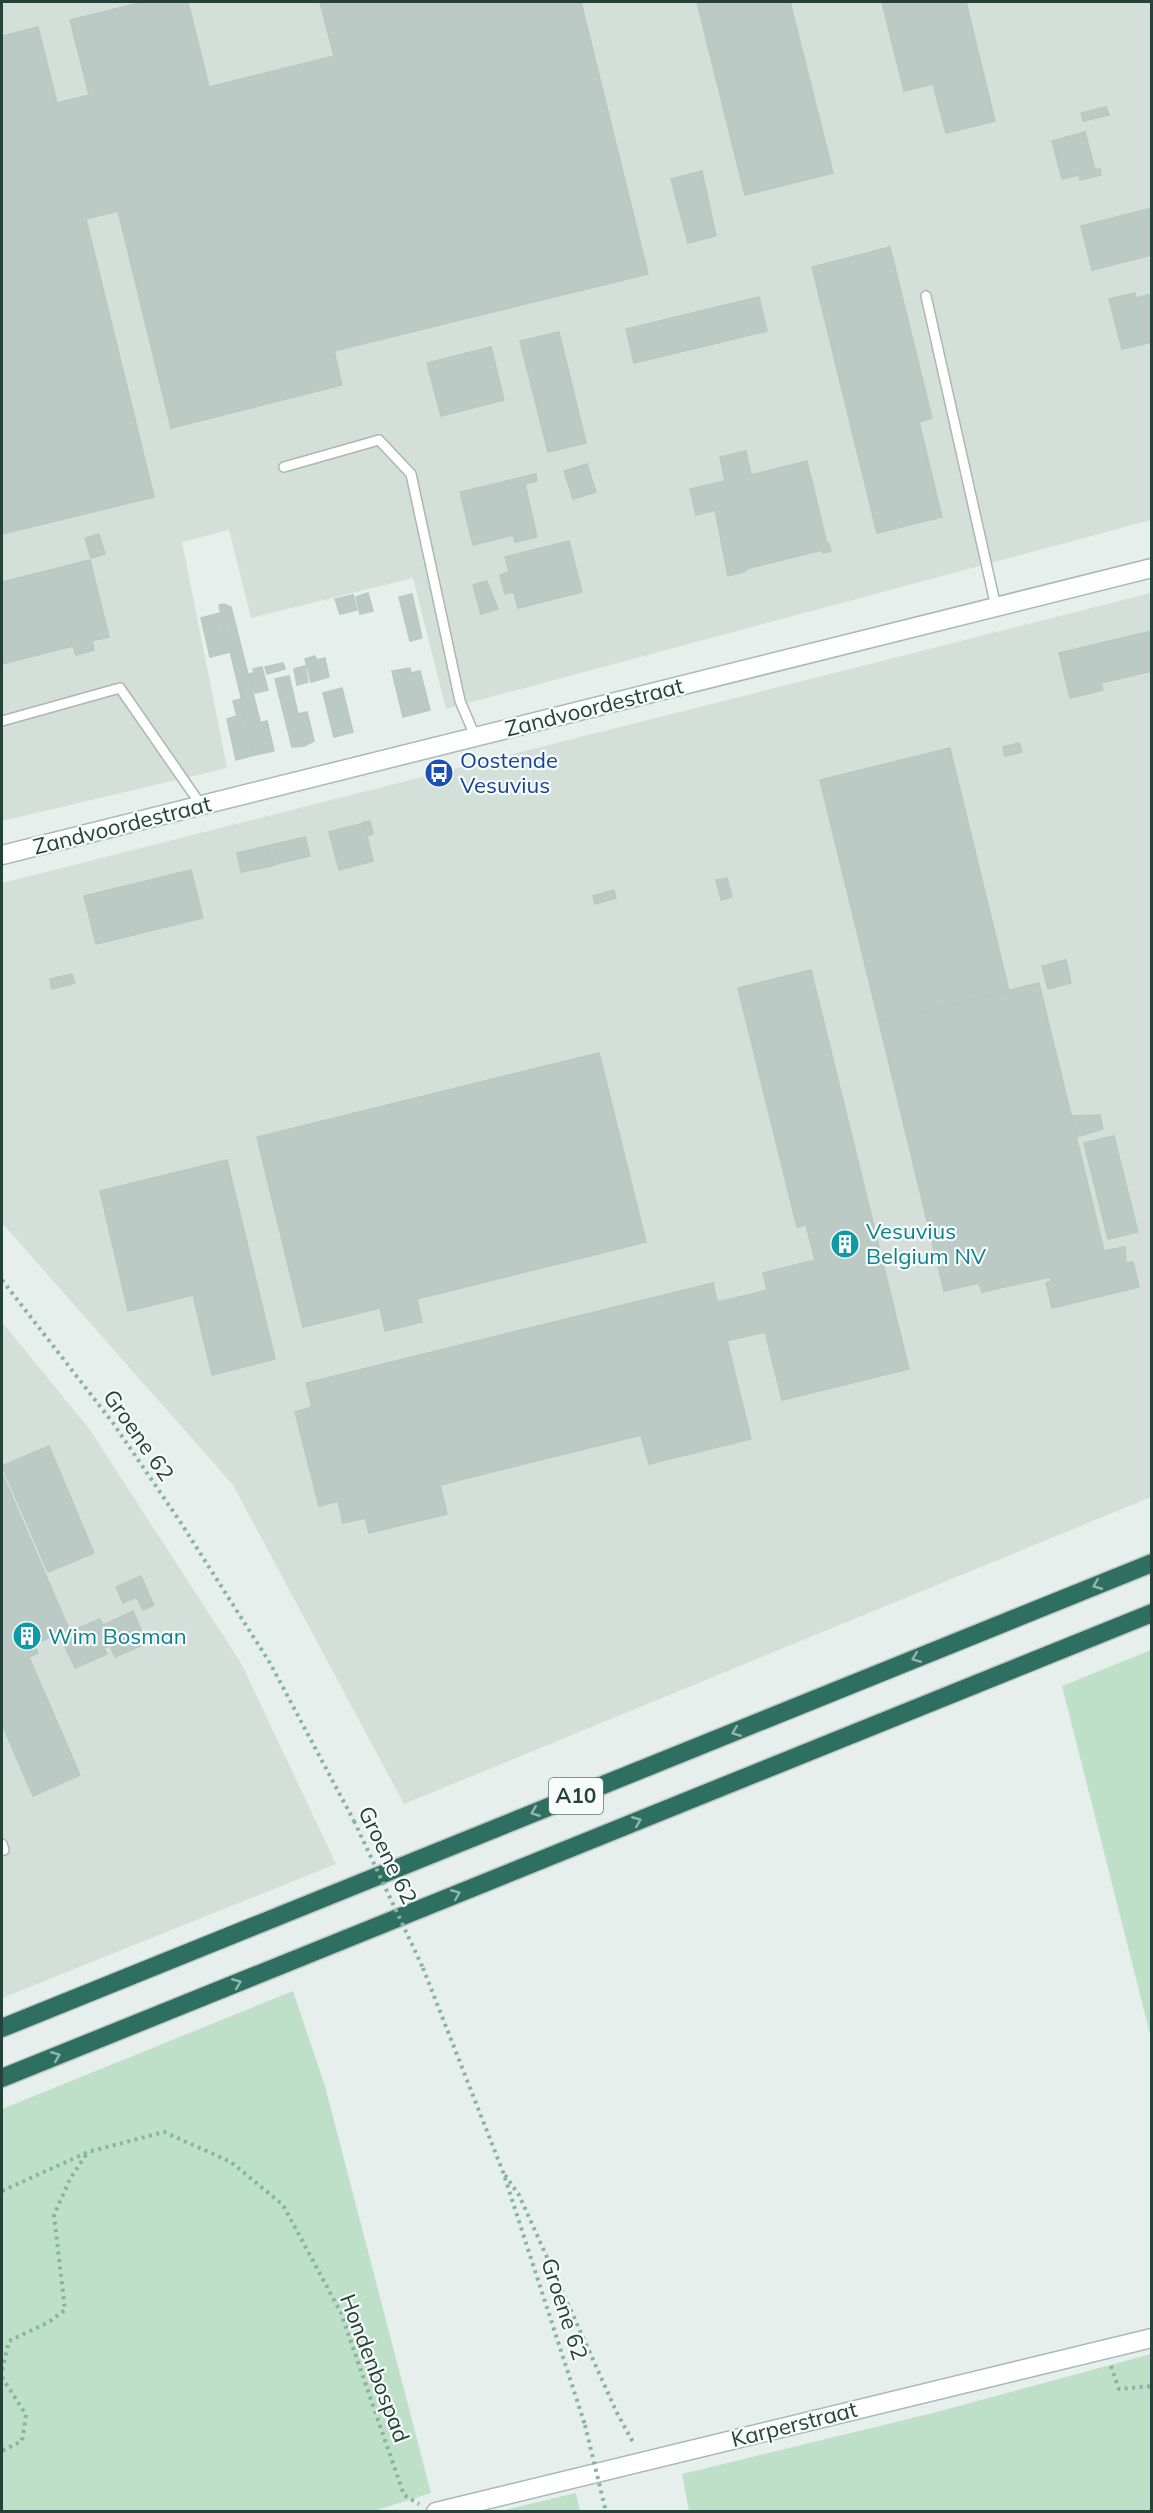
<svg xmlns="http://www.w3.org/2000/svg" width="1153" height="2513" font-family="Mulish,sans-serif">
<rect width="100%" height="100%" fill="#e6efeb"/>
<path fill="#d4dfda" d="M2,2H1151V520L446,709L413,578L251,618L229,530L182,542L227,768L2,821Z
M1151,593V1497L404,1804L233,1485L2,1223V883Z
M2,1322L90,1430L241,1663L336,1864L2,1998Z"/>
<path fill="#bfe0c8" d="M1151,1650V2038L1062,1686Z
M293,1991L325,2086L431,2493L371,2512L2,2511V2109Z
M1151,2354V2511H689L682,2474L933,2413Z
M576,2493L580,2511H501Z"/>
<path fill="#bbcac4" stroke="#b8c9c2" stroke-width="1.5" d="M143,2H188L209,87L334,56L320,2H581L648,274L334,351L342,385L171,428L118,211L86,219L154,497L2,534V36L38,27L57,103L89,95L70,20Z
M697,2H790L833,173L745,195Z
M882,2H966L995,121L946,133L933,84L904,91Z
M1106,107L1109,115L1083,121L1081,113Z
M1085,132L1095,170L1100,169L1101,175L1080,180L1079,175L1062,179L1052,141Z
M702,171L716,236L688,243L671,179Z
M1152,208V255L1092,270L1081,226Z
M890,247L932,418L919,422L942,517L877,533L812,267Z
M1135,293L1136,298L1152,294V342L1122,349L1109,299Z
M759,297L767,331L634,363L626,329Z
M559,332L586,443L548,452L520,341Z
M491,347L504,400L441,416L427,363Z
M746,451L751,475L807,461L827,544L829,543L831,551L823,553L822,550L746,569V571L728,576L715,510L696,515L690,489L725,481L720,457Z
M587,464L596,492L573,499L564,471Z
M536,474L537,481L525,484L537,537L515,542L513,535L473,545L460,492Z
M99,534L105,554L91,558L85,538Z
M569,541L582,592L518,608L514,592L505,594L500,575L509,572L505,557Z
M90,560L109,637L92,641L94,650L76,655L73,646L2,664V582Z
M487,581L498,609L481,614L473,585Z
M368,593L373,611L360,614L356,597Z
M412,594L422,638L410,641L399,597Z
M353,595L357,610L340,614L335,599Z
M224,604L231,607L260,721L259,723L267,721L274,751L255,755L219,605Z
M220,613L230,652L210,657L201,618Z
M1152,631V671L1101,683L1103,690L1070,698L1059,653Z
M315,656L317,660L325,658L329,677L311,682L305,659Z
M283,663L285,669L267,674L265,667Z
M305,666L308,682L297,685L294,669Z
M262,667L268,690L255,693L249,674L254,673L253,669Z
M410,668L411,673L420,671L430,710L403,717L392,671Z
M289,676L298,714L307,712L314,741L304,746L292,747L275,679Z
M342,688L353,732L334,737L323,693Z
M241,699L255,755L236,760L227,719L237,716L233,701Z
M1019,743L1022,752L1005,756L1003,747Z
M950,748L1009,991L879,1022L820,780Z
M370,821L373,834L367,836L363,822Z
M364,823L373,861L339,870L329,832Z
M305,837L310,856L280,863L275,844Z
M275,844L280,863L271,866L267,846Z
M267,846L271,866L241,872L237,853Z
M191,870L203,918L96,944L84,896Z
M727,878L732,897L721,900L716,880Z
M614,890L616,898L595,904L593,896Z
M1066,960L1071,983L1048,989L1042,966Z
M811,970L909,1369L782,1400L765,1332L727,1341L751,1439L649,1464L641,1435L440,1485L447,1514L369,1533L365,1518L343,1523L338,1501L319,1506L295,1412L312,1407L306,1383L713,1283L717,1302L748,1295L767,1290L763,1273L815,1260L806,1225L797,1227L738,988Z
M72,974L75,983L52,989L50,979Z
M1039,983L1104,1251L1125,1247L1126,1263L1133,1262L1139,1287L1052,1308L1046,1283L1051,1281L1050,1277L982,1292L979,1283L944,1291L879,1022Z
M599,1053L646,1242L417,1299L422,1322L385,1331L380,1308L303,1327L257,1137Z
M1100,1115L1103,1129L1076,1137L1071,1116Z
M1114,1136L1138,1232L1108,1239L1084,1143Z
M227,1160L275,1359L212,1375L193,1295L128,1311L100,1191Z
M49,1446L94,1553L48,1572L2,1466Z
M2,1473L69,1629L34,1644L38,1653L29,1657L80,1775L33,1796L2,1724Z
M141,1576L148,1592L123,1603L116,1587Z
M148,1593L154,1605L143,1610L137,1598Z
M133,1611L147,1643L115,1657L110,1646L104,1648L107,1654L75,1668L60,1636L100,1619L103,1625Z"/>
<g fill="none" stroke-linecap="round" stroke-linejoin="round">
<g stroke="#a8b8b2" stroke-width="12">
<path id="service" d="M926,296L996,607
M284,467L379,440L411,474L460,701L475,736
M2,721L120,688L201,805
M2,1844L4,1850"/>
</g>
<g stroke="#a8b8b2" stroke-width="21">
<path id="minor" d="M436,2512L1152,2338"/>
</g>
<g stroke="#a4bbb3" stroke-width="21">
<path id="secondary" d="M2,855L1152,568"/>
</g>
<g stroke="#c2cac8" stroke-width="21">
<path id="motorway" d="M2,2028L1152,1563
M2,2078L1152,1613"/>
</g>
<path stroke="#86b3a5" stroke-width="4" stroke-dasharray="3 4.5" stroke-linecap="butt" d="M2,1280L113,1423L181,1523L270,1663L354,1821
M423,1968L503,2172L585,2425
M505,2175L519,2195L617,2413L634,2444
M2,2191L88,2152L164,2132L231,2162L283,2205L341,2313L404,2495L419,2504
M1111,2366L1119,2389L1152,2386
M2,2370L9,2341L49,2322L65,2310L54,2215L70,2179L88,2152
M2,2377L26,2415L22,2441L2,2451"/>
<use href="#service" stroke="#fff" stroke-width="9"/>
<use href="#minor" stroke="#fff" stroke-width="18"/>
<use href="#secondary" stroke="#fff" stroke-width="18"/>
<use href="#motorway" stroke="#2f6f62" stroke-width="18"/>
<path stroke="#86b3a5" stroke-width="4" stroke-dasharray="3 4.5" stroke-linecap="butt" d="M354,1821L423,1968
M585,2425L606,2512"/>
</g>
<defs><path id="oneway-chevron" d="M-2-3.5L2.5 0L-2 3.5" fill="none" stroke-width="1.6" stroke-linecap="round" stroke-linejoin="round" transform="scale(1.5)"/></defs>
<g stroke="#93b5ae">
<use href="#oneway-chevron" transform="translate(1097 1585) rotate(158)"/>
<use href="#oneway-chevron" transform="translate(916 1658) rotate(158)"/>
<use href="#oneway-chevron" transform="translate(736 1732) rotate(158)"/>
<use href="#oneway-chevron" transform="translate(535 1812) rotate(158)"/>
<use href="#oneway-chevron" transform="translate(637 1821) rotate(-22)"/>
<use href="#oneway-chevron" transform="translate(456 1894) rotate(-22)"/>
<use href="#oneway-chevron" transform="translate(237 1983) rotate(-22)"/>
<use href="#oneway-chevron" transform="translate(56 2056) rotate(-22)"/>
</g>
<defs>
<g id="bus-disc" transform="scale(1.5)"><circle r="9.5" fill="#1a4fb4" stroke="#f7fbf9"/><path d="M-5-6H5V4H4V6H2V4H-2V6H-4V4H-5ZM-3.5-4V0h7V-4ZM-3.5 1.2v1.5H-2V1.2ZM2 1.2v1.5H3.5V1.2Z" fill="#fff"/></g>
<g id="building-disc" transform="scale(1.5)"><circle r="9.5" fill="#0f9aa8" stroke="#f7fbf9"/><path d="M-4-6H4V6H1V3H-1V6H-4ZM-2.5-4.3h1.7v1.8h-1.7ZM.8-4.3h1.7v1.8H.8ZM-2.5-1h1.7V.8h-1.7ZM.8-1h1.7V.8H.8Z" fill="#fff"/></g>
</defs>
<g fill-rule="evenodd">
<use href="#bus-disc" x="439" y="773"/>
<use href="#building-disc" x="845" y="1244"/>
<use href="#building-disc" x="27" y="1636"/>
</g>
<g text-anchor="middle" stroke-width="4.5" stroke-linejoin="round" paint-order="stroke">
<rect fill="#f7fbf9" stroke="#637a73" stroke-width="1.5" x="549" y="1778" width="54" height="36" rx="4.5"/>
<g font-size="21" font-weight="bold" fill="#24423a">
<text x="576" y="1803">A10</text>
</g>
<g font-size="22" fill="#24423a" stroke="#f7fbf9">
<text transform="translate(594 707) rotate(-14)" y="8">Zandvoordestraat</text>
<text transform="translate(122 825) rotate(-14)" y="8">Zandvoordestraat</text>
<text transform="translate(139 1435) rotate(55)" y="8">Groene 62</text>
<text transform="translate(388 1855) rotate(64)" y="8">Groene 62</text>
<text transform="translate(565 2309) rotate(72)" y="8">Groene 62</text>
<text transform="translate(375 2368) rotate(69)" y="8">Hondenbospad</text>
<text transform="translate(794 2424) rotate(-14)" y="8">Karperstraat</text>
</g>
<g font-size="22" fill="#164399" stroke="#f7fbf9" text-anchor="start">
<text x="460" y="768">Oostende<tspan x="460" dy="25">Vesuvius</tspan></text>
</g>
<g font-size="22" fill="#0d838f" stroke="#f7fbf9" text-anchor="start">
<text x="866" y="1239">Vesuvius<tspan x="866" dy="25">Belgium NV</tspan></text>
<text x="48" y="1644">Wim Bosman</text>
</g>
</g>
<rect width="1153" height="2513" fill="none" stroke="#24423a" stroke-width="6"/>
</svg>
